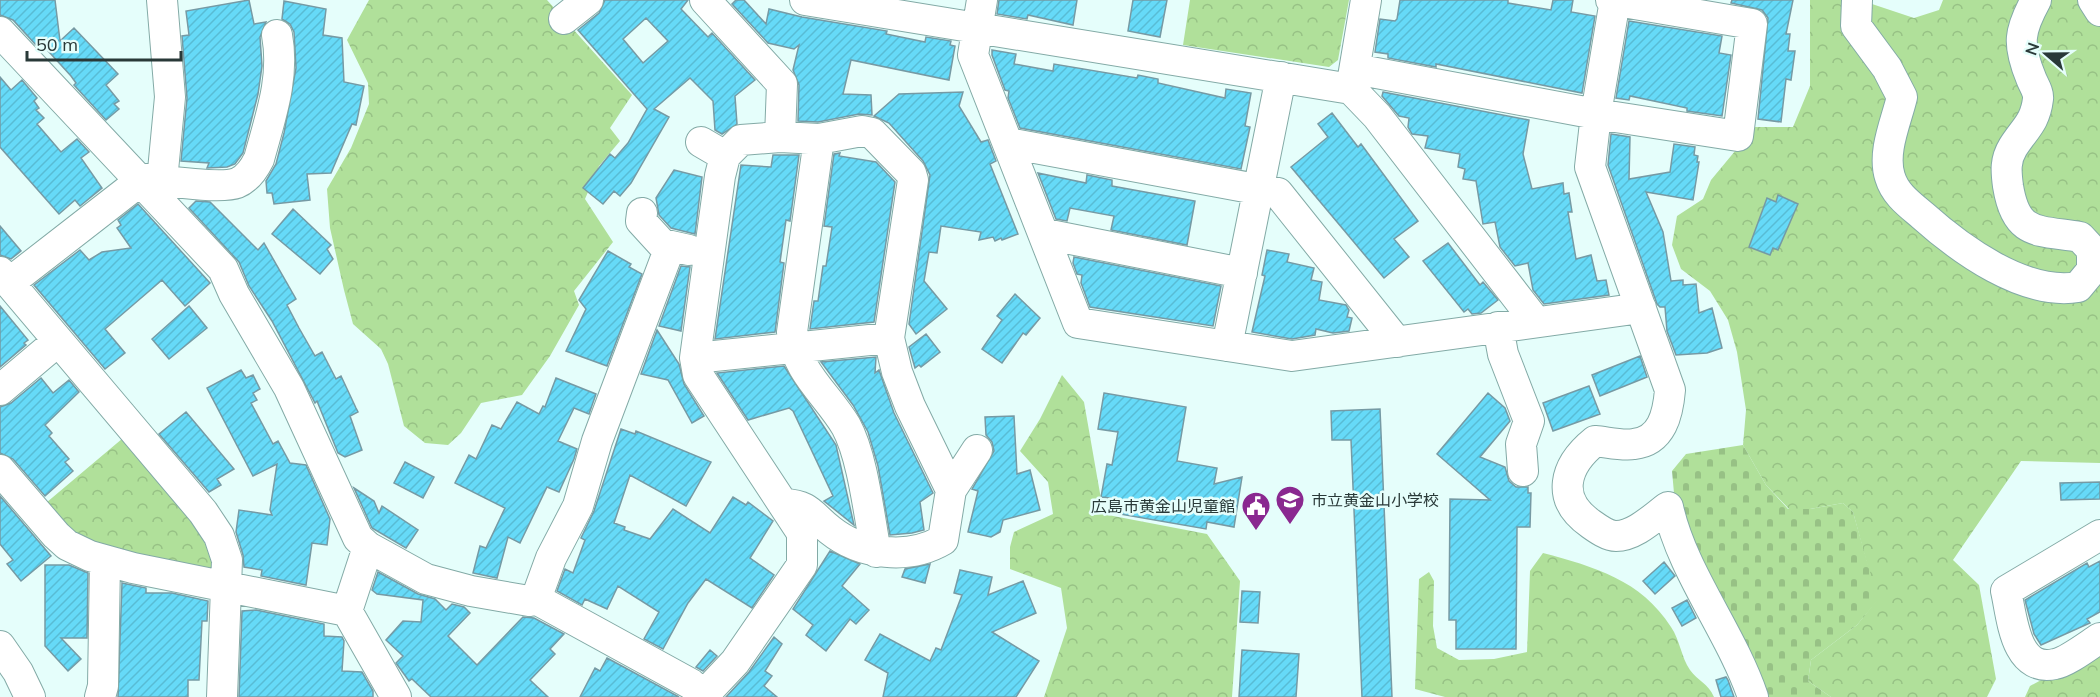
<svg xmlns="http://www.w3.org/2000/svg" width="2100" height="697" font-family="Mulish,'Noto Sans JP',sans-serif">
<defs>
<pattern id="forest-crowns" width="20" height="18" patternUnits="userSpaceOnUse" patternTransform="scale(1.5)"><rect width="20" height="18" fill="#b0e09a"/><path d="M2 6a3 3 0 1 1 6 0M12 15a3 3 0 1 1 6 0" fill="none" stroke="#97c185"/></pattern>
<pattern id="cemetery-stones" width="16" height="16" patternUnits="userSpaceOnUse" patternTransform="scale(1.5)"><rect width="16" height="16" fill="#b0e09a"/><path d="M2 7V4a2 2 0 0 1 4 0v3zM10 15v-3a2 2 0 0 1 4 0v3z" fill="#97c185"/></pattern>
<pattern id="building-hatch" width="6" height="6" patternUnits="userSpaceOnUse" patternTransform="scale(1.5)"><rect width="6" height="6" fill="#66daf8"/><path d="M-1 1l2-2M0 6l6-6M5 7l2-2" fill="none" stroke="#58bcd5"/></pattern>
</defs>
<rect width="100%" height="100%" fill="#e5fefb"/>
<path fill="url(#forest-crowns)" d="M369,0H547L632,95L610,128L620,141L599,166L585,199L613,242L574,291L579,305L550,356L522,395L481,403L461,433L448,445L425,443L404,426L388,364L381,349L353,324L344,290L330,228L327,189L351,148L369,104L368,83L347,40Z
M1190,0H1349L1338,60L1329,67L1183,45Z
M1810,0H1860L1914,18L1939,10L1943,0H2100V463L2021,461L1953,560L1979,585L1996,679L1987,697H1831L1808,681L1811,660L1857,625L1877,600L1853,512L1843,503L1810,509H1789L1766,485L1743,445L1746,410L1737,352L1728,320L1710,291L1681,269L1672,245L1677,216L1703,199L1711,180L1755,127H1793L1810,86Z
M1062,375L1084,402L1101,499L1108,515L1207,534L1240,581L1232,697H1044L1067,628L1061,588L1010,569V547L1014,532L1053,514L1048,482L1020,451L1040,419Z
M129,433L202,519L220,573L97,554L40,508Z
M1543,553C1595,567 1641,580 1671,627C1680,640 1681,657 1690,670C1698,681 1708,683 1714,697H1445L1415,689L1419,579L1429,572L1434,581L1433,626L1437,648L1459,660L1494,659L1527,652L1530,571Z
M2100,648V697H2025L2030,686Z"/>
<path fill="url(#cemetery-stones)" d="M1743,445L1766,485L1788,509H1810L1843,503L1853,512L1878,600L1857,625L1811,660L1808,681L1831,697H1759L1677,526L1672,471L1686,454Z"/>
<path fill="url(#building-hatch)" stroke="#769aa4" stroke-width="1.5" fill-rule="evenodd" d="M0,0H55L60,41L74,28L118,74L106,85L119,101L114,104L119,109L106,120L74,85L76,83L71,76L39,41L36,45L13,20L0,15Z
M249,0L254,24L266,22L260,37L262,66L258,94L243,153L235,164L227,167L207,168L209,163L181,161L187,98L182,36L189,35L186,11Z
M605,0H688L681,9L708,37L712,33L755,80L735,96L737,124L722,134L715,130L713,101L690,78L654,109L669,117L631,183L620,196L614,191L603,204L583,188L610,154L615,158L628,143L647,109L578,30L599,13ZM646,18L668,41L643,63L623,39Z
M736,0H744L766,24L769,9L802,17L887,31L886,34L925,42L926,37L951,41L950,45L955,46L949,80L851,60L843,94L871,95L872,115L859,114L818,122L798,121L799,85L793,70L799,45L794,49L768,43L732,4Z
M999,0H1077L1073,25L1028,15L1027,19L997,14Z
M1133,0H1167L1160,37L1128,31Z
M1400,0H1508V3L1551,10L1553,0H1573L1571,12L1595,16L1582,93L1436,64V67L1388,58V54L1375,52L1380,19L1395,21L1397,19Z
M1732,0H1793L1786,34H1790L1788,51H1795L1791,80L1786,79L1781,122L1758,119L1768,18L1762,10L1731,3Z
M284,1L326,9L323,35L342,38L344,82L364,86L356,125L352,124L331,173L307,174L310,200L274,204L272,193H267L266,181L276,164L284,133L296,68L294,32L290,24L282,19Z
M1629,21L1722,36L1719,53L1731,55L1722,116L1687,111V108L1630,96L1629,100L1616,98Z
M992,50L1016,54L1014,64L1053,71L1054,64L1137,78L1138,75L1158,79V83L1225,98L1226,89L1251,93L1245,126L1250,127L1241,169L1020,128L1008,98L1009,91L1005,90L992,55Z
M0,77L11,90L22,80L37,98L34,101L39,108L36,110L44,118L37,124L61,152L77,139L89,152L81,158L102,188L80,206L75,200L59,214L0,147Z
M963,92L959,106L981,142L988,140L996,161L990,164L1018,234L1002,240L1001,238L995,241L993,237L979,240L981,232L941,226L937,253L929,252L924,281L947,309L916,334L909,324L930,175L923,161L889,123L874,116L899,94Z
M1383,92L1529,120L1523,154L1532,189L1563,183L1564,194L1569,193L1572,212H1568L1576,259L1591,255L1597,281L1606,280L1609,295L1544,304L1533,290L1528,263L1515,266L1500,247L1495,222L1483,224L1476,181L1463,179L1465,169L1458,167L1460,154L1425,148L1428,136L1412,134L1408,127L1409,118L1399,116L1382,96Z
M1332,113L1358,147L1361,144L1418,221L1394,239L1409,257L1384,278L1291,167L1328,137L1318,124Z
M1611,134L1630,137L1629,179L1670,172L1674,144L1695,147L1694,155L1698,156L1697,162H1699L1693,200L1646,192L1663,232L1671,281L1683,280V285L1696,284L1699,313L1712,308L1722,348L1707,353L1676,355L1667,331L1665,307H1660L1657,304L1608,165Z
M840,153L839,156L876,162L895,182L874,322L810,329L814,301H818L823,266H826L832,227L824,226L834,154Z
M773,155H799L790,221L786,220L780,262L784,263L775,332L715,339L741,165L771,167Z
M674,170L702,177L695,234L671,228L659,215L656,198Z
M1038,173L1086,183L1087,175L1112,180V186L1195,201L1187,245L1111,230L1114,216L1070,208L1067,221L1056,219Z
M1778,195L1798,204L1778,250L1773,248L1770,255L1749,247L1767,198L1776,202Z
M196,201L210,202L258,250L264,243L296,299L287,305L299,328L315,356L322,352L336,379L341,376L356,408L358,412L350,416L362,450L345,457L338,453L317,401L315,403L272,321L249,286L239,262L189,208Z
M138,204L210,283L185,306L162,280L105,329L125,353L105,369L34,285L80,250L89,260L102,252L131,248L117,228L121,225L118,220Z
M293,209L331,245L327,249L333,259L320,274L272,234Z
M0,226L21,251L11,259L0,255Z
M1448,243L1480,285L1483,282L1498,300L1481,313L1472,314L1468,309L1464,312L1423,261Z
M1267,250L1289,254L1287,262L1314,268L1311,280L1322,282L1319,300L1346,305L1349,310L1347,317L1352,318L1349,331L1333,333L1316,329L1315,335L1292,339L1252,332L1265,276L1262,275Z
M608,251L631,264L629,267L642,274L607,366L566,351L586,309L579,300Z
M1074,257L1221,286L1213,326L1090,307L1081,283L1082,275L1077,274L1073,263Z
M681,266L690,267L681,331L659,326Z
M1015,294L1040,318L1026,335L1023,333L1002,363L982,349L1002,320L997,316Z
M0,306L28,340L24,343L26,345L0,367Z
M189,306L207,328L169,359L152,339Z
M657,330L679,364L684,384L704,416L692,423L668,380L641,374Z
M926,334L940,352L921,367L919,365L915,368L909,347Z
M1640,356L1647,377L1600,396L1592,375Z
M876,357L875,373L879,370L894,413L933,493L920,502L924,530L912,533L890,535L878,466L868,432L853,405L821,362Z
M784,366L836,445L854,525L824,501L833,496L793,411L789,408L748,420L717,373Z
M241,370L246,378L253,375L260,389L253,393L257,400L251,403L273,444L278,441L290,463L306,465L330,519L327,545L312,543L306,585L261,576L262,570L244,567L243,555L236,532L239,510L272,515L270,510L277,464L253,476L207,388Z
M41,378L53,393L69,380L79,392L45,425L52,433L49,436L69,459L65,462L73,471L45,496L13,459L0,453V407L11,403Z
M556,378L596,394L589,414L574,408L558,441L577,449L574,459L559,492L547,487L520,543L508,537L497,578L473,573L480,546L486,548L505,508L455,483L469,455L476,459L492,425L501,429L517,402L539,414L543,406L545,407Z
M1589,386L1600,414L1553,431L1543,403Z
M1104,393L1186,407L1177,461L1217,468L1214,484L1242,477L1234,527L1207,522L1206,529L1108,512L1110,498L1101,497L1107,464L1112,465L1118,432L1098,429Z
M1488,393L1505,408L1510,421L1480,457L1505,467L1509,481L1516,487H1528V493H1531L1530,527H1517L1516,649H1456V620H1449L1450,499L1490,500L1437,454Z
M1380,409L1392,697H1362L1351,440H1332L1331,411Z
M186,412L234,469L217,479L221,485L209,492L159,434Z
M1014,416L1017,474L1030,470L1040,510L1003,520L1000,532L991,537L968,532L978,491L972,489L994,451L992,442L986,435L985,417Z
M621,429L635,434L636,431L711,462L686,506L630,475L614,523L625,527L624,530L650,539L673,509L710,533L733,497L746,505L748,502L773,521L750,558L774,575L752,608L706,579L688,603L663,649L644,639L659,612L618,586L607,609L585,599L582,605L557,591L565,569L573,573L585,540L581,538L594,511Z
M405,462L434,477L423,498L394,483Z
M2100,482V499L2061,500L2060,483Z
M354,488L374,501L379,513L382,506L418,530L406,548L372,528Z
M0,496L51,556L21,581L7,564L13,560L0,544Z
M830,551L860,564L842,586L869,610L856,624L850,619L826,651L806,635L813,625L793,609Z
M2100,561V612L2087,619L2090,623L2041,645L2034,634L2025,600L2087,563L2089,567Z
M1664,562L1675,576L1655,594L1643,581Z
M930,564L925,583L902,577L905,569Z
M45,565H69L88,573L87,638H61L81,659L68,671L45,646Z
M960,570L992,577L988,595L1023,581L1036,613L992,632L1039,661L1016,697H883L888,673L865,660L880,634L930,661L936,648L941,650L962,595L954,593Z
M378,572L418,594L435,599L446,610L452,604L464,607L470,613L448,636L477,665L523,617L534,618L564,634L550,649L555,654L530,680L548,697H431L412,679L409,681L396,663L403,656L386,640L403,621L421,622L423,600L377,594L372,590Z
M122,583L146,588V593H172L208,601L207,621H202L199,680H188V697H118Z
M1242,591L1260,592L1258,623L1240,622Z
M1687,600L1696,618L1682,626L1672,608Z
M256,610L324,624V636L342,637L344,641L342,671L362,672L373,691V697H239L242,611Z
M774,637L782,644L765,671L772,676L764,686L777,697H726L749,672Z
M710,650L717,656L703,671L696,667Z
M1242,650L1299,654L1296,697H1239Z
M607,658L679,697H580L595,668L600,671Z
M1726,677L1728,680L1734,697H1721L1716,680Z"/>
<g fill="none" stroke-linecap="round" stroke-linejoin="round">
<g stroke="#83aaa6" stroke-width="32">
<path id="minor" d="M162,0L170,97L162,181
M705,0L782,84L780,137
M805,0L1351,89L1377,116L1536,322
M982,0L973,55L1078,323L1292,356L1641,308
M1615,0L1596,114L1590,167L1670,390C1668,414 1662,441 1634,444C1622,446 1607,442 1595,441C1564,466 1555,499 1591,524C1598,529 1608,536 1616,536C1635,536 1654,517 1668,507C1682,572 1731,632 1753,697
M1857,0L1856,26L1887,68L1902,97C1896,122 1882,152 1890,177C1895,194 1909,204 1922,215C1960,249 2024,296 2078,287L2092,270V250L2080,237C2037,230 2016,236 2008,186C2006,171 2005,160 2013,147C2025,128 2035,123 2038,99C2039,92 2033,84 2031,78C2017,44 2019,31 2036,0
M2093,0L2100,11
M564,19L588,0
M0,32L223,269L234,294L289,388L358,538L368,547L347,611
M1355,69L1596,114L1738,136L1752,24L1611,0
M1351,89L1366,0
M819,139L792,332C796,372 827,394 846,426C863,457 869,516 876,552
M701,142L725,156
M1008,143L1278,193L1397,342
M642,213L641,221L662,244L689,250
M1045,234L1242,273
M0,272L203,512L219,536L227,560L222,697
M9,283L139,182L146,179C166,181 221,189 237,183C247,179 254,169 259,159C270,118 285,78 277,35
M1498,327L1503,354L1529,421L1521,444L1523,471
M1227,346L1281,77
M695,358L889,338
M0,390L58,341
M0,470L56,535L67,545L90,556L133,568L347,611L396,697
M951,490L977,450
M2100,535L2006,591C2012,617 2015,673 2055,664C2067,662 2089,645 2100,638
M368,547L426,579L471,591L529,601L536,599L691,684L706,697
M536,599L551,558L578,506L597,441L670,247
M0,646L18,672L30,697
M100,697L103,686L105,561
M702,697L735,662L802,565V533L698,375L695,358L720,176L725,156L741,140L780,137L819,139L862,131L872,133L911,173L913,180L889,338L897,372L910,406L951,490L943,540C909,560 861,555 830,530C811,515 810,505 784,504"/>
</g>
<use href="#minor" stroke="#fff" stroke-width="30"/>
</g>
<defs>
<g id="school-pin" transform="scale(1.5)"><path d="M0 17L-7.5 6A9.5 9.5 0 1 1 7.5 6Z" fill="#8a2890" stroke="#e5fefb"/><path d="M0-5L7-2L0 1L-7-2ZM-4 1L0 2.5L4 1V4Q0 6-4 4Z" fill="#fff"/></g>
<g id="civic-pin" transform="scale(1.5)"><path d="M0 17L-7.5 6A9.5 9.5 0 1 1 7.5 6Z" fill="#8a2890" stroke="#e5fefb"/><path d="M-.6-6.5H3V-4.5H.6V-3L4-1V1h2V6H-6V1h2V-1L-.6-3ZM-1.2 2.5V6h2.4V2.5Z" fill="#fff"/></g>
</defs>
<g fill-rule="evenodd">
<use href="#school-pin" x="1290" y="500"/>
<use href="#civic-pin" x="1256" y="506"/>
</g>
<g text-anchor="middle" stroke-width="5" stroke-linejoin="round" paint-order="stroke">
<g font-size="16" fill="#293938" stroke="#e5fefb" text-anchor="start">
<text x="1311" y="506">市立黄金山小学校</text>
<text x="1235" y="512" text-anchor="end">広島市黄金山児童館</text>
</g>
</g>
<g transform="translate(2046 54) rotate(290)" stroke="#e5fefb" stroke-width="4.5" paint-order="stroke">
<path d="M0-4.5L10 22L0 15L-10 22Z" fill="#293938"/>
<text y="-9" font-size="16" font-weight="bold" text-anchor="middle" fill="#293938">N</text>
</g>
<path d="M27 51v9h154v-9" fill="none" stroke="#293938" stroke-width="3"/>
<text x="36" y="51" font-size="18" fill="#293938" stroke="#e5fefb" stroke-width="4.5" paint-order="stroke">50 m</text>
</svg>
